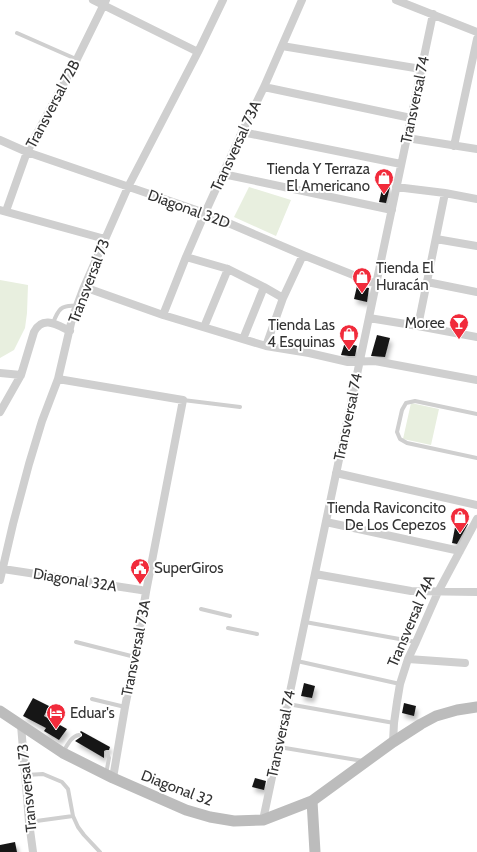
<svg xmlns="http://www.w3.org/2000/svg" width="477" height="852" font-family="Cabin,sans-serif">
<defs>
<filter id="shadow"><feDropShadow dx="2.5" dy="4.5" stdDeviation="2" flood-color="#0004"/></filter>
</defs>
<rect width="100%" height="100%" fill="#fff"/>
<path fill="#e8efdf" d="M249,187L291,200L276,236L234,217Z
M0,280L28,285L27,313L25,328L14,350L0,358Z
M411,403L439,409L431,445L403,439Z"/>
<path fill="#191919" filter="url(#shadow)" d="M383,185L390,187L386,203L379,202Z
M357,286L369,288L367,302L354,299Z
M377,335L390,338L385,357L371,356Z
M345,342L357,346L355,356H349L341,355Z
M456,522L468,524L457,544L452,543Z
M304,683L315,686L312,698L301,696Z
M33,698L49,706L44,716L67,729L59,740L44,731L46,728L23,716Z
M404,703L416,706L414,716L402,713Z
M81,731L110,747L109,750H106L104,751V758L75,741L82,736V734L80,732Z
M255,778L266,781L264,790L252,787Z
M15,842L17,852H0V845Z"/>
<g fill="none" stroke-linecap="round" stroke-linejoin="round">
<path stroke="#cfcfcf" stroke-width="4" d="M17,33L76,59
M53,323C58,310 61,304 77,306
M183,400L240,407
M477,414L415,401L406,403L402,410L397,432L400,439L407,443L477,458
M201,609L230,616
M305,622L416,642
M228,628L257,634
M76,642L135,657
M297,661L400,684
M92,699L125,707
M288,704L394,723
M279,747L363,761
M63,752C67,746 71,736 79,735
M106,774L109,758L107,753
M26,775L43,774L62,782L68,789L73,816L78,827L84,835L100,852
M29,822L73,816"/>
<path stroke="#cfcfcf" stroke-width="8" d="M93,0L198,52
M396,0L477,32
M282,46L421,69
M264,87L411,118
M242,132L401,164
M407,138L477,149
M0,140L27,152L205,213L303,255L376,284
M454,146L477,39
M223,174L392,210
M396,187L445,193L477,199
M0,210L105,239
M6,211L27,152L77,59L106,0
M436,239L477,246
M186,257L228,269L264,287L283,298
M427,282L477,292
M84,287L163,315L266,346L309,353L348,362L375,361L477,380
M163,315L186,257L205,213L242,132L264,87L302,0
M369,318L418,326L477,337
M418,326L445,193
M204,327L228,269
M243,339L264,287
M266,346L283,298L303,255
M0,373L21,375
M58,379L183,400L146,592L135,657L125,707L113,778
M0,412L21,375L34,332C43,315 57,325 70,331
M336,473L477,505
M326,522L460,551
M3,569L141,590L146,592
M315,574L411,591L477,592
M0,580L13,524L29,464L42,421L58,379L72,319L84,287L128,187L198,52L223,0
M408,659L465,663
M21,725L29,822L33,852
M393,742L394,723L397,702L400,684L408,659L416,642L438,592L477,519
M263,820L433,14"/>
<path stroke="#bcbcbc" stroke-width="11" d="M0,711L63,753L113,778L186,810L210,817L234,821L263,820L312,801L393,742L421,724L436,716L457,710L477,707
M312,801L315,852"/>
</g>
<defs>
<g id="shop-pin" transform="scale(1)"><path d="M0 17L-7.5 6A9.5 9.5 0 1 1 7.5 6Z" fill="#f12b3b" stroke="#fff"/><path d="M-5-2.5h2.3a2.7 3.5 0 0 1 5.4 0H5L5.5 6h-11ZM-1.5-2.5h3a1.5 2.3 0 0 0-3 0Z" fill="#fff"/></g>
<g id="bar-pin" transform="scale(1)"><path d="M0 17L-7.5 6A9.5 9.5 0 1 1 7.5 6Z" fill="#f12b3b" stroke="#fff"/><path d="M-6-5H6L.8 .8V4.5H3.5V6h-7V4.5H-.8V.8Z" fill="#fff"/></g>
<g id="civic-pin" transform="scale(1)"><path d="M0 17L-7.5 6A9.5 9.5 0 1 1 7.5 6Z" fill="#f12b3b" stroke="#fff"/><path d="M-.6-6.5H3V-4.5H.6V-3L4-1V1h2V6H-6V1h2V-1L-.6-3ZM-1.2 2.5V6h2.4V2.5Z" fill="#fff"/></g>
<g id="hotel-pin" transform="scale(1)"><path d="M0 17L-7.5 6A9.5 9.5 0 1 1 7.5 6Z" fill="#f12b3b" stroke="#fff"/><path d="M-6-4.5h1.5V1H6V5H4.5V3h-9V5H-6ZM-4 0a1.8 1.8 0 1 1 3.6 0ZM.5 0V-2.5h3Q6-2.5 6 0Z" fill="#fff"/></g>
</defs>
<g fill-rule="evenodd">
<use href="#shop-pin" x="384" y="178"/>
<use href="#shop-pin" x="362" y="277"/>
<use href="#bar-pin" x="459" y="323"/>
<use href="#shop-pin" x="349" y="334"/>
<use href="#shop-pin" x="460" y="517"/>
<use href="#civic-pin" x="140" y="568"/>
<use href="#hotel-pin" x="56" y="713"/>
</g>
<g text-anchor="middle" stroke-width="4" stroke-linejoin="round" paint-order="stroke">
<g font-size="15" fill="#323232" stroke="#fff">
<text transform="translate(415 100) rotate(-78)" y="5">Transversal 74</text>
<text transform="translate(53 104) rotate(-62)" y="5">Transversal 72B</text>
<text transform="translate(236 146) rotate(-65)" y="5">Transversal 73A</text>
<text transform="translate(189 209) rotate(20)" y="5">Diagonal 32D</text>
<text transform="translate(89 281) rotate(-69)" y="5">Transversal 73</text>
<text transform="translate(348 417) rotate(-78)" y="5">Transversal 74</text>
<text transform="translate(75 580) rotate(9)" y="5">Diagonal 32A</text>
<text transform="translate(411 621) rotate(-67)" y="5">Transversal 74A</text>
<text transform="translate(136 648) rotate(-79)" y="5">Transversal 73A</text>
<text transform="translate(281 734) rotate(-78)" y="5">Transversal 74</text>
<text transform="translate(27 788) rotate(-96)" y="5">Transversal 73</text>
<text transform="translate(177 788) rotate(21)" y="5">Diagonal 32</text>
</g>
<g font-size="15" fill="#323232" stroke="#fff" text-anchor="end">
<text x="370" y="174">Tienda Y Terraza<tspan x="370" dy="17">El Americano</tspan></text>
<text x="376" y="273" text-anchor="start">Tienda El<tspan x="376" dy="17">Huracán</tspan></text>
<text x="445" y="328">Moree</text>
<text x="335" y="330">Tienda Las<tspan x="335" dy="17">4 Esquinas</tspan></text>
<text x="446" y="513">Tienda Raviconcito<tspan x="446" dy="17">De Los Cepezos</tspan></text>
<text x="154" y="573" text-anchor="start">SuperGiros</text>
<text x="70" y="718" text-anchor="start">Eduar's</text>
</g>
</g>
</svg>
